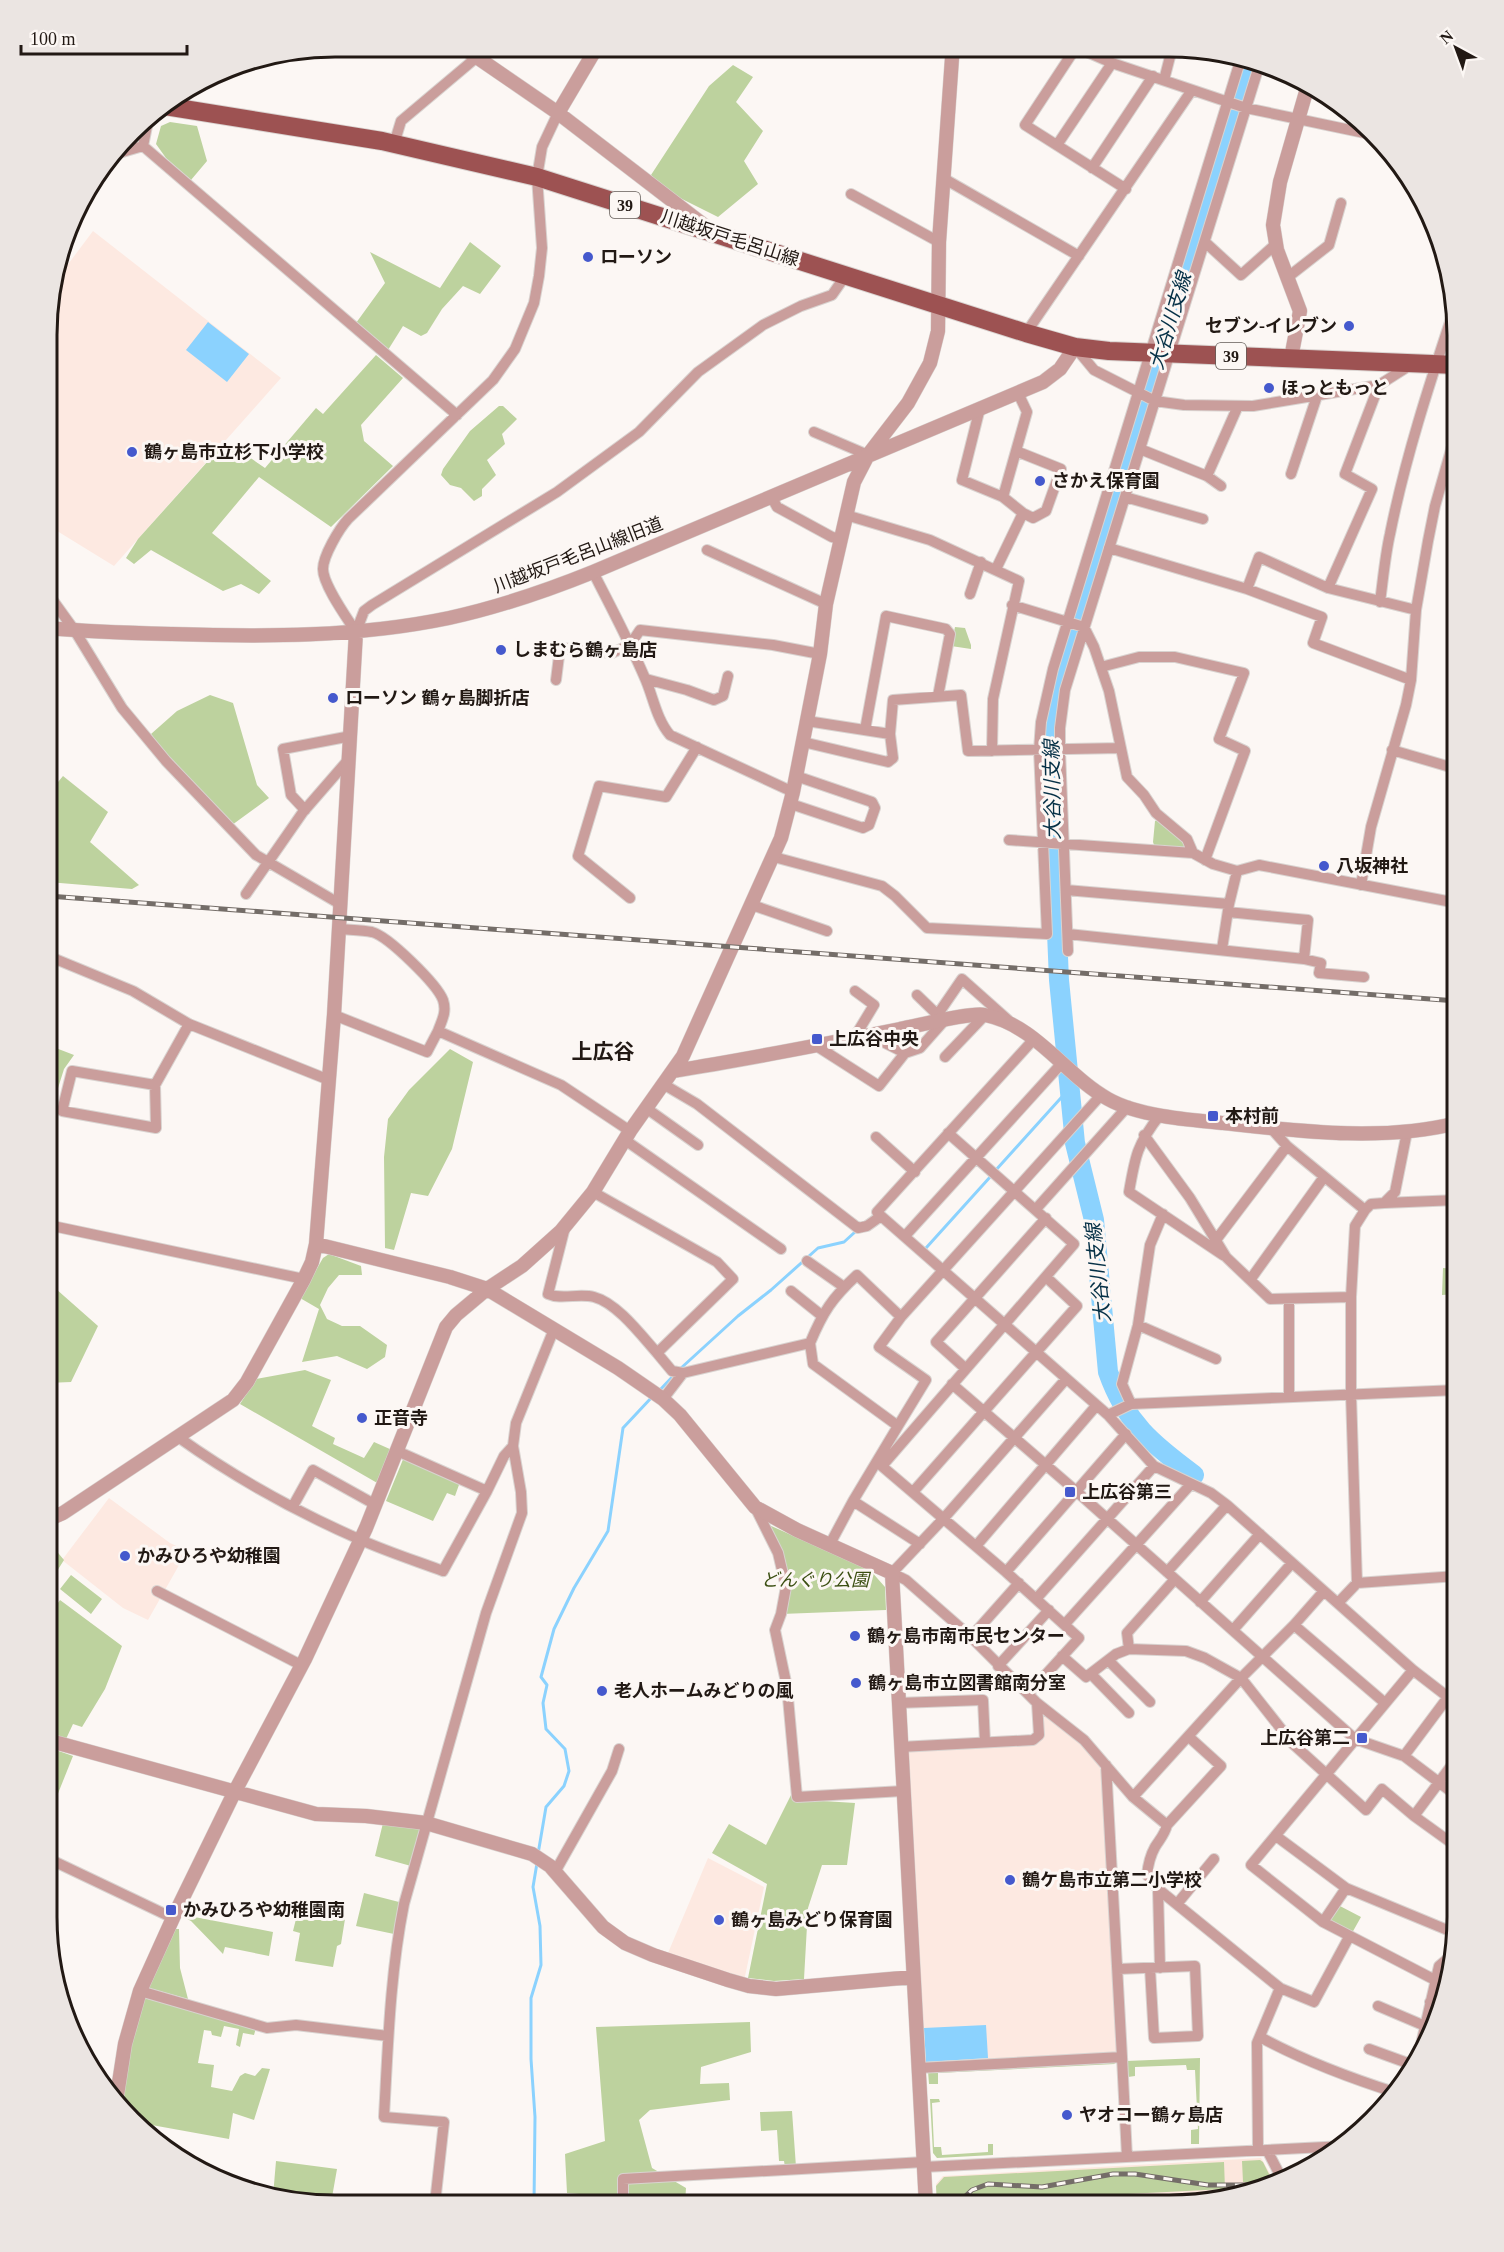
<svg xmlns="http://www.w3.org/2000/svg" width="1504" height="2252" font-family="'Times New Roman','Noto Sans JP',serif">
<rect width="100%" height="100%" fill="#fcf7f4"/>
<path fill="#fde9e1" d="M93,231L281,378L114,566L49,526V297L57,273L60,275Z
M109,1498L170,1543L187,1551L148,1620L123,1608L62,1560Z
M1037,1703L1106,1765L1122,2057L919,2068L900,1747L1033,1740Z
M708,1858L764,1887L744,1981L668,1953Z"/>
<path fill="#fce7dd" d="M1261,2158L1276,2184L1169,2205H937L936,2184L943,2176Z"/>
<path fill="#bdd29e" d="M733,65L753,77L736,102L763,131L744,161L758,184L718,217L670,193L651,175L709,86Z
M170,122L197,126L207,161L191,180L166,158L156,144L161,126Z
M470,242L501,266L480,294L463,286L442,309L427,333L421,336L403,326L388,350L356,323L385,283L370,252L440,288Z
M376,355L403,378L361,425L364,441L393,466L331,527L259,477L212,533L271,581L259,594L241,584L223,591L151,550L134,564L126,558L138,539L226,441L265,468L316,408L323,414Z
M499,406H503L517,419L502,434L505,444L487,460L496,475L482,489V496L474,501L461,488L450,485L441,475L443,469L470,431Z
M955,627L965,628L971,645V649L951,646Z
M210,695L233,703L257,785L269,798L232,825L165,753L151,734L177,711Z
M63,776L108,812L90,842L139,885L132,889L48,882V794Z
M1160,819L1188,848H1155L1153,842L1155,821Z
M48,1045L74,1055L64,1069L48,1120Z
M450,1049L473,1062L452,1149L428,1196L411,1193L394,1250L385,1248L384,1157L388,1119L409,1090Z
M329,1254L361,1266L362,1275H339L328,1288L320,1305L327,1319L342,1326H360L387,1345L385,1357L367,1369L337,1356L302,1362L319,1309L300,1298L323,1258Z
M1443,1268L1457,1269V1294L1442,1295Z
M47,1281L98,1326L71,1382L47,1383Z
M305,1370L331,1380L312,1426L335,1438L333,1444L364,1458L374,1442L392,1450L379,1484L240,1404L256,1379Z
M404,1457L460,1482L455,1496L447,1493L433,1521L386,1501Z
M769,1525L870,1570L885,1587L886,1610L781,1614L786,1587Z
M54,1548L64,1560L47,1587V1550Z
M71,1575L102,1599L91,1614L60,1589Z
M60,1600L122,1646L105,1689L82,1727L73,1724L66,1739L47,1732V1610L51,1613Z
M47,1747L73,1756L47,1821Z
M792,1793L823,1801L855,1803L847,1865H822L808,1908L804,1979L774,1981L748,1978L767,1884L712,1853L729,1824L766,1845Z
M383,1823L420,1829L411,1866L375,1856Z
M364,1893L399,1902L394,1934L356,1926Z
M1338,1905L1361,1917L1352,1933L1329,1920Z
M298,1911L345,1919L341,1944L337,1946L333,1967L295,1961L300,1933L293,1931Z
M184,1915L273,1932L269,1956L225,1947L223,1954L191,1921L183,1917Z
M175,1929H179L180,1968L188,1999L149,1988Z
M144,1998L256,2028L254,2035L243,2033L240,2047L236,2045L239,2029L224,2026L221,2037L212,2035L211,2031L204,2030L198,2063L214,2065L211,2087L232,2091L240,2076L245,2073L255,2076L262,2068L270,2069L254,2120L233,2113L229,2139L135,2122L119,2106L128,2052Z
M750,2022L751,2052L701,2067L700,2084L729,2083L730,2100L650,2110L639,2120L652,2168L686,2188L685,2204H617L616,2197L567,2193L565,2154L605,2141L596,2027Z
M1200,2058L1199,2144H1191V2130L1198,2129L1195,2070H1187L1186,2065L1135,2067V2076L1128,2077L1131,2128H1129L1126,2061Z
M1113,2061L1115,2064L938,2073V2084H929L928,2071Z
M939,2099L940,2102L932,2103L934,2147H941L942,2155L988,2152V2144H993V2155L937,2158L933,2153L930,2099Z
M792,2111L796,2167H785L784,2161H779L777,2130L761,2131L760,2112Z
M1260,2160L1263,2162L1274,2184L1264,2187L1257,2182H1243L1242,2161Z
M276,2161L337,2169L331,2203H298L273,2196Z
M1224,2162L1225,2189L973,2202V2205H937L936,2186L944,2177Z"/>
<path fill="#8bd2fe" d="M208,322L249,354L227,382L186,350Z
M986,2025L988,2058L926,2062L924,2028Z"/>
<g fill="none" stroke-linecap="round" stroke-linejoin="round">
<path stroke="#8bd2fe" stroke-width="3" d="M995,1171L1069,1089
M926,1248L991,1176
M680,1369L738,1316L771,1290L818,1248L844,1242L855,1232
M659,1391L675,1374
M538,1854L546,1807L564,1786L569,1771L565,1749L546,1729L543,1703L547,1685L541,1677L554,1629L574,1588L608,1531L623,1428L652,1397
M534,2204L535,2117L531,2059V1998L541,1965L540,1926L533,1887L537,1863"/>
<path stroke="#8bd2fe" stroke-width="20" d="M1194,1475C1152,1444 1126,1423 1108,1372L1094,1220L1075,1143L1059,980L1049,743L1059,680L1251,61"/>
<g stroke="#d9d3d0" stroke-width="12">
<path id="minor" d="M1075,49L1025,125L1126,189
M1080,49L1112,63L1246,108L1374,135
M1164,80L1172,49
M558,113L542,147L537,177L542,248L539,276L534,303L515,349L493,380L348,519C339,529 323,556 323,569C323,585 347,618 356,632L364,611L372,605L557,492L639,432L698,372L763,325L801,306L832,295L846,275
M149,116L143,146L457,415
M394,144L401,121L477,57
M1057,145L1112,63
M111,160L119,153L143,146
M1092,168L1153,76
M943,178L1079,256
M851,194L939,242
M80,204L105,167
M1206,243L1241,275L1276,244
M1288,277L1329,245L1341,203
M1026,333L1192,90
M1075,347L1094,370L1155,401L1184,405L1253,406L1379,385L1412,364
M980,408L962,480L1003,497L1023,513L1033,518L1046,511L1061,469L1016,451L1003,497
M814,432L868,455
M1140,449L1207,476L1221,486
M1016,451L1027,412L1018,393
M1291,474L1317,396
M1207,476L1238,406
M771,496L777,507L832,537L841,539
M1125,497L1203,519
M846,515L930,540L1019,581L993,699L992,751
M1109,548L1247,589L1322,617L1313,643L1411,680
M707,550L826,604
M996,569L1023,513
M593,572C611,607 629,641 644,676C653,695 656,719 670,735L793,792
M1328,588L1372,489L1345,474L1379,385
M1247,589L1259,557L1328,588L1416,610
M970,594L981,562
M49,595L75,631L122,708L166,761L256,855L340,904
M1380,602C1383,580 1385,556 1390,534C1405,459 1429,385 1453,313
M1012,605L1084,627L1094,647L1109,691L1127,777L1144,795L1156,813L1187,839L1193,853L1213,864L1237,871L1259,865L1457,903
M1101,667L1139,657H1175L1244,673L1219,739L1245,751L1205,860
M646,679L687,690L714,700L723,696L728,676
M556,680L560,648L612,653L630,645L640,630L773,645L820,654
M807,721L890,734
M865,730L886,616L946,629L950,634L938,696
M803,742L888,762L893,758L890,734L893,700L961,695L968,751L1121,748
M1392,750L1457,769
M791,804L863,828L869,825L875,808L872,802L796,776
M305,810L291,795L283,749L351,736
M1009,840L1193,853
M774,857L882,886L895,896L927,928L1047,934L1039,750L1041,722L1053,669L1241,58
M1361,885L1371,827L1406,705L1411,680L1416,610L1428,541L1435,506L1457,429
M1066,890L1229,904
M246,894L303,812L349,759
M630,898L578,856L599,786L666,797L697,747
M752,905L827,931
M339,929C350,930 362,930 372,932C388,936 437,984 443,1000C447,1012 442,1020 438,1031L561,1085L630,1131
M1068,934L1304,959L1308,920L1228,912
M1222,949L1229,904L1237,871
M1068,951L1060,750V728L1065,690L1260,63
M48,956L133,991L189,1024L329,1080
M1304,959L1321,963L1319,973L1364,977
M938,1014L962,979L1008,1020
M334,1015L427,1052L438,1031
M869,1035L905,1053
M854,1038L874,1005L855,991
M815,1045L879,1086L905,1053L920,1048L944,1021L917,995
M945,1057L985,1015
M663,1084L697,1104L858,1228L867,1226L881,1216L877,1212L1034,1039
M155,1085L72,1071L62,1111L156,1128L155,1085L189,1024
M646,1108L698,1145
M1160,1115C1137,1144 1135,1157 1129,1192L1223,1255
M1271,1128L1287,1146L1365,1210
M1144,1135L1190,1198L1226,1257L1270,1299L1351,1297
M876,1137L915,1172
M625,1140L781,1249
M593,1192L717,1262L733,1279L657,1353L672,1371L683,1373
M1384,1203L1457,1200
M1036,1209L1128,1106
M881,1216L1108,1415L1154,1466L1211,1493L1227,1505L1413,1670L1457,1704
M48,1225L304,1279
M565,1227L548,1294C561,1300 579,1293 594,1297C617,1303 641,1335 657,1353
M905,1236L1062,1063
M1216,1240L1287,1146
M807,1261L844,1287
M1250,1280L1324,1177
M791,1291L821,1315
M1289,1300V1396
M1138,1325L1216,1359
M810,1343L813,1364L898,1426L853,1501L920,1544
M966,1369L936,1342L1046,1218
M1066,1379L944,1518L892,1573L906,1580L971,1637L1037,1703L1084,1740L1133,1797L1167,1825
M952,1384L1076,1491L1355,1739L1404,1756L1457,1796
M663,1399L683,1373L810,1343C823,1312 832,1298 857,1275L901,1317L1102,1094
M1131,1404L1122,1384L1138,1325L1150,1245L1163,1214
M1108,1415L1131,1404L1457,1390
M898,1426L926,1380L879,1347L901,1317
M178,1437C234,1477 297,1512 361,1540C388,1552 416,1561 443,1571L487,1491
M397,1451L487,1491L504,1456L513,1446
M877,1462L1006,1572L1079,1638L1028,1694
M882,1466L1074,1244L948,1133
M913,1492L1077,1306L1046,1277
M293,1506L313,1470L376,1505
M755,1507L778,1553L786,1587L781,1614L775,1630L787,1687L797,1797L903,1791
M830,1544L853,1501
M976,1546L1096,1406
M1006,1572L1126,1434
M1167,1572L1227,1505
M1357,1583L1351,1394V1297L1355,1226L1365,1210L1371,1204L1384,1203L1395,1192L1407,1132
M157,1591L301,1665
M1036,1599L1154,1466
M1200,1602L1260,1534
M1338,1603L1357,1583L1457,1576
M1065,1624L1191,1484
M1294,1625L1385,1703
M1233,1630L1292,1563
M971,1637L1019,1583
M1129,1649L1127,1633L1175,1579
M1062,1656L1086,1677L1116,1654L1129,1649L1186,1651L1205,1658L1241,1678L1293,1744L1366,1810L1382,1789L1414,1816L1457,1847
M1109,1661L1150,1702
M998,1666L1049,1610
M1413,1670L1251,1865L1323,1922L1435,1980L1447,1984
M1092,1675L1129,1713
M898,1703L983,1700L985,1742
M1189,1737L1221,1766L1167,1825C1165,1834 1160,1839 1155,1847C1150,1856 1148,1865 1147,1875L1158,1889L1280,1988L1314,2002L1349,1937
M900,1747L1033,1740L1039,1735L1037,1703
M1404,1756L1448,1697
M1106,1765L1122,2057
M1133,1797L1241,1678L1294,1625L1324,1591
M1414,1816L1457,1758
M1276,1836L1346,1888L1457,1934
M47,1858L173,1918
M555,1872L612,1771L619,1749
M1158,1889L1160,1968
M1177,1904L1214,1859
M1323,1922L1346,1888
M1118,1969C1144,1968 1170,1967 1195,1966L1198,2036L1154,2038L1150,1968
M140,1991L267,2028L296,2025L388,2036
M1430,2002L1443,2006
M1378,2006L1425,2026
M1260,2037C1304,2061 1350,2078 1397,2093
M1369,2049L1413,2065
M1419,2053L1439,1966L1453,1954
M919,2068L1122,2057L1127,2157
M1258,2150L1257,2043L1280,1988
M1267,2150L1283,2181
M924,2167L1345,2146
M435,2203L444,2122L384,2117C388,2045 390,1974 404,1904L486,1613L522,1513L521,1492L513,1446L516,1423L554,1329
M623,2204V2179L924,2162"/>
</g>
<g stroke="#d9d3d0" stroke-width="15">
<path id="tertiary" d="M462,47L558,113L709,229
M558,113L597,47
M1291,358L1300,311L1277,250L1273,225L1280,182L1308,85
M49,628C89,632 131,633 172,634C264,637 358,637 449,618C499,607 546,591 593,572L1043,382L1060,369L1075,347
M673,1071C749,1059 825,1044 900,1029C917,1026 971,1012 985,1015C1036,1025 1065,1075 1108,1099C1138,1116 1189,1120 1223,1123C1298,1131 1383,1142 1457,1123
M316,1244L334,1015L356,632
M47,1520L63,1513L233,1400L247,1382L304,1279L312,1262L316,1244L450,1277L487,1289L456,1315L446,1327L366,1528L305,1659L234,1793L173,1918L140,1991L125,2044L116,2102
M47,1740L316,1814L366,1816L426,1823L532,1854L550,1866L603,1927L625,1943L653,1955L728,1980L749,1986L776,1989L913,1977
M926,2205L892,1573L797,1530L755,1507L680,1415L663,1399L618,1368L487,1289L522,1266L561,1231L593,1192L630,1131L683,1056L781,838L793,792L820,654L826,604L854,482L868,455L908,403L930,363L938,331L939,242L952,58L954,48"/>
</g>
<g stroke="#d9d3d0" stroke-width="20">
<path id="primary" d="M165,106L382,141L537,177L1026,333L1075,347L1109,351L1457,365"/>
</g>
<use href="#minor" stroke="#ca9e9c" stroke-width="10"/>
<use href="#tertiary" stroke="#ca9e9c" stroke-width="14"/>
<use href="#primary" stroke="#9d5252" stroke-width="18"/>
<g stroke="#746d68" stroke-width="5">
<path id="rail" d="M48,896L1457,1001
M956,2205L972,2190L988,2184L1042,2187L1113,2174H1135L1208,2185H1256L1260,2187"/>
</g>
<use href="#rail" stroke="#fcf7f4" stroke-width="3" stroke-dasharray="9" stroke-linecap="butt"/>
</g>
<g fill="#4559cd" stroke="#fcf7f4" stroke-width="2">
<circle cx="588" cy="257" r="6"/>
<circle cx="1349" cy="326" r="6"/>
<circle cx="1269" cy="388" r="6"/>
<circle cx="132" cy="452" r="6"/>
<circle cx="1040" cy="481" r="6"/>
<circle cx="501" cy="650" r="6"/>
<circle cx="333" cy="698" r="6"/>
<circle cx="1324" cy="866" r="6"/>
<rect x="811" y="1033" width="12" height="12" rx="3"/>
<rect x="1207" y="1110" width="12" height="12" rx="3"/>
<circle cx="362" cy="1418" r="6"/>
<rect x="1064" y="1486" width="12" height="12" rx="3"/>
<circle cx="125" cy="1556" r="6"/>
<circle cx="855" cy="1636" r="6"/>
<circle cx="856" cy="1683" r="6"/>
<circle cx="602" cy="1691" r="6"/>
<rect x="1356" y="1732" width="12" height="12" rx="3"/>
<circle cx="1010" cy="1880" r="6"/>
<rect x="165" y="1904" width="12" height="12" rx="3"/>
<circle cx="719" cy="1920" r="6"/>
<circle cx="1067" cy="2115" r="6"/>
</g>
<g text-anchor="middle" stroke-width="6" stroke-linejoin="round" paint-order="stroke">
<g fill="#fcf7f4" stroke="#635c57" stroke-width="1.5">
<rect x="610" y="192" width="30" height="26" rx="4.5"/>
<rect x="1216" y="343" width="30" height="26" rx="4.5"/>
</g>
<g font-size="16" font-weight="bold" fill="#221914">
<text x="625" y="211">39</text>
<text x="1231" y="362">39</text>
</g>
<g font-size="18" fill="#221914" stroke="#fcf7f4">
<text transform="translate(730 238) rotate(18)" y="6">川越坂戸毛呂山線</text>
<text transform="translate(578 555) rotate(-21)" y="6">川越坂戸毛呂山線旧道</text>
</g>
<g font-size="18" font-weight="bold" fill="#221914" stroke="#fcf7f4" text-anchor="start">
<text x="600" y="263">ローソン</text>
<text x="1337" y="332" text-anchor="end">セブン-イレブン</text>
<text x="1281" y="394">ほっともっと</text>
<text x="144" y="458">鶴ヶ島市立杉下小学校</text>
<text x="1052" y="487">さかえ保育園</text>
<text x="513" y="656">しまむら鶴ヶ島店</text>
<text x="345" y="704">ローソン 鶴ヶ島脚折店</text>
<text x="1336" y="872">八坂神社</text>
<text x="829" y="1045">上広谷中央</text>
<text x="1225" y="1122">本村前</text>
<text x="374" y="1424">正音寺</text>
<text x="1082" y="1498">上広谷第三</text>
<text x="137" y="1562">かみひろや幼稚園</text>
<text x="867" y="1642">鶴ヶ島市南市民センター</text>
<text x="868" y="1689">鶴ヶ島市立図書館南分室</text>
<text x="614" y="1697">老人ホームみどりの風</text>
<text x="1350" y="1744" text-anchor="end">上広谷第二</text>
<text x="1022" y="1886">鶴ケ島市立第二小学校</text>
<text x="183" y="1916">かみひろや幼稚園南</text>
<text x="731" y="1926">鶴ヶ島みどり保育園</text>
<text x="1079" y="2121">ヤオコー鶴ヶ島店</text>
</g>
<g font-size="18" font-style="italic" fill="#3b4f12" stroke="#fcf7f4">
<text x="815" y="1586">どんぐり公園</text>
</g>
<g font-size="20" font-style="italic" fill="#053046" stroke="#fcf7f4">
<text transform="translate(1170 321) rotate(-73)" y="7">大谷川支線</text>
<text transform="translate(1052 790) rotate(-91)" y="7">大谷川支線</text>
<text transform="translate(1098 1273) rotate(-96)" y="7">大谷川支線</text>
</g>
<g font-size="21" font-weight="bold" fill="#221914" stroke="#fcf7f4">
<text x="603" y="1059">上広谷</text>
</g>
</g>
<path d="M0 0H1504V2252H0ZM335 57H1169A278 278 0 0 1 1447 335V1917A278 278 0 0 1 1169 2195H335A278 278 0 0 1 57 1917V335A278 278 0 0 1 335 57Z" fill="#ebe5e2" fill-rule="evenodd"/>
<path fill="none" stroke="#221914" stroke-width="3" d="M335 57H1169A278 278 0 0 1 1447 335V1917A278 278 0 0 1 1169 2195H335A278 278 0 0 1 57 1917V335A278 278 0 0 1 335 57Z"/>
<g transform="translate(1456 48) rotate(319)" stroke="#fcf7f4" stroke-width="4.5" paint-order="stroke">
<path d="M0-4.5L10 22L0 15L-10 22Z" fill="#221914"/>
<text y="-9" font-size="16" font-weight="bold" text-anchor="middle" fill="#221914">N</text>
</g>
<path d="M21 45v9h166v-9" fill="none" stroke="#221914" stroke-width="3"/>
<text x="30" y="45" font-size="18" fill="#221914" stroke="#fcf7f4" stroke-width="4.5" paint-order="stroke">100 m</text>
</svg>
